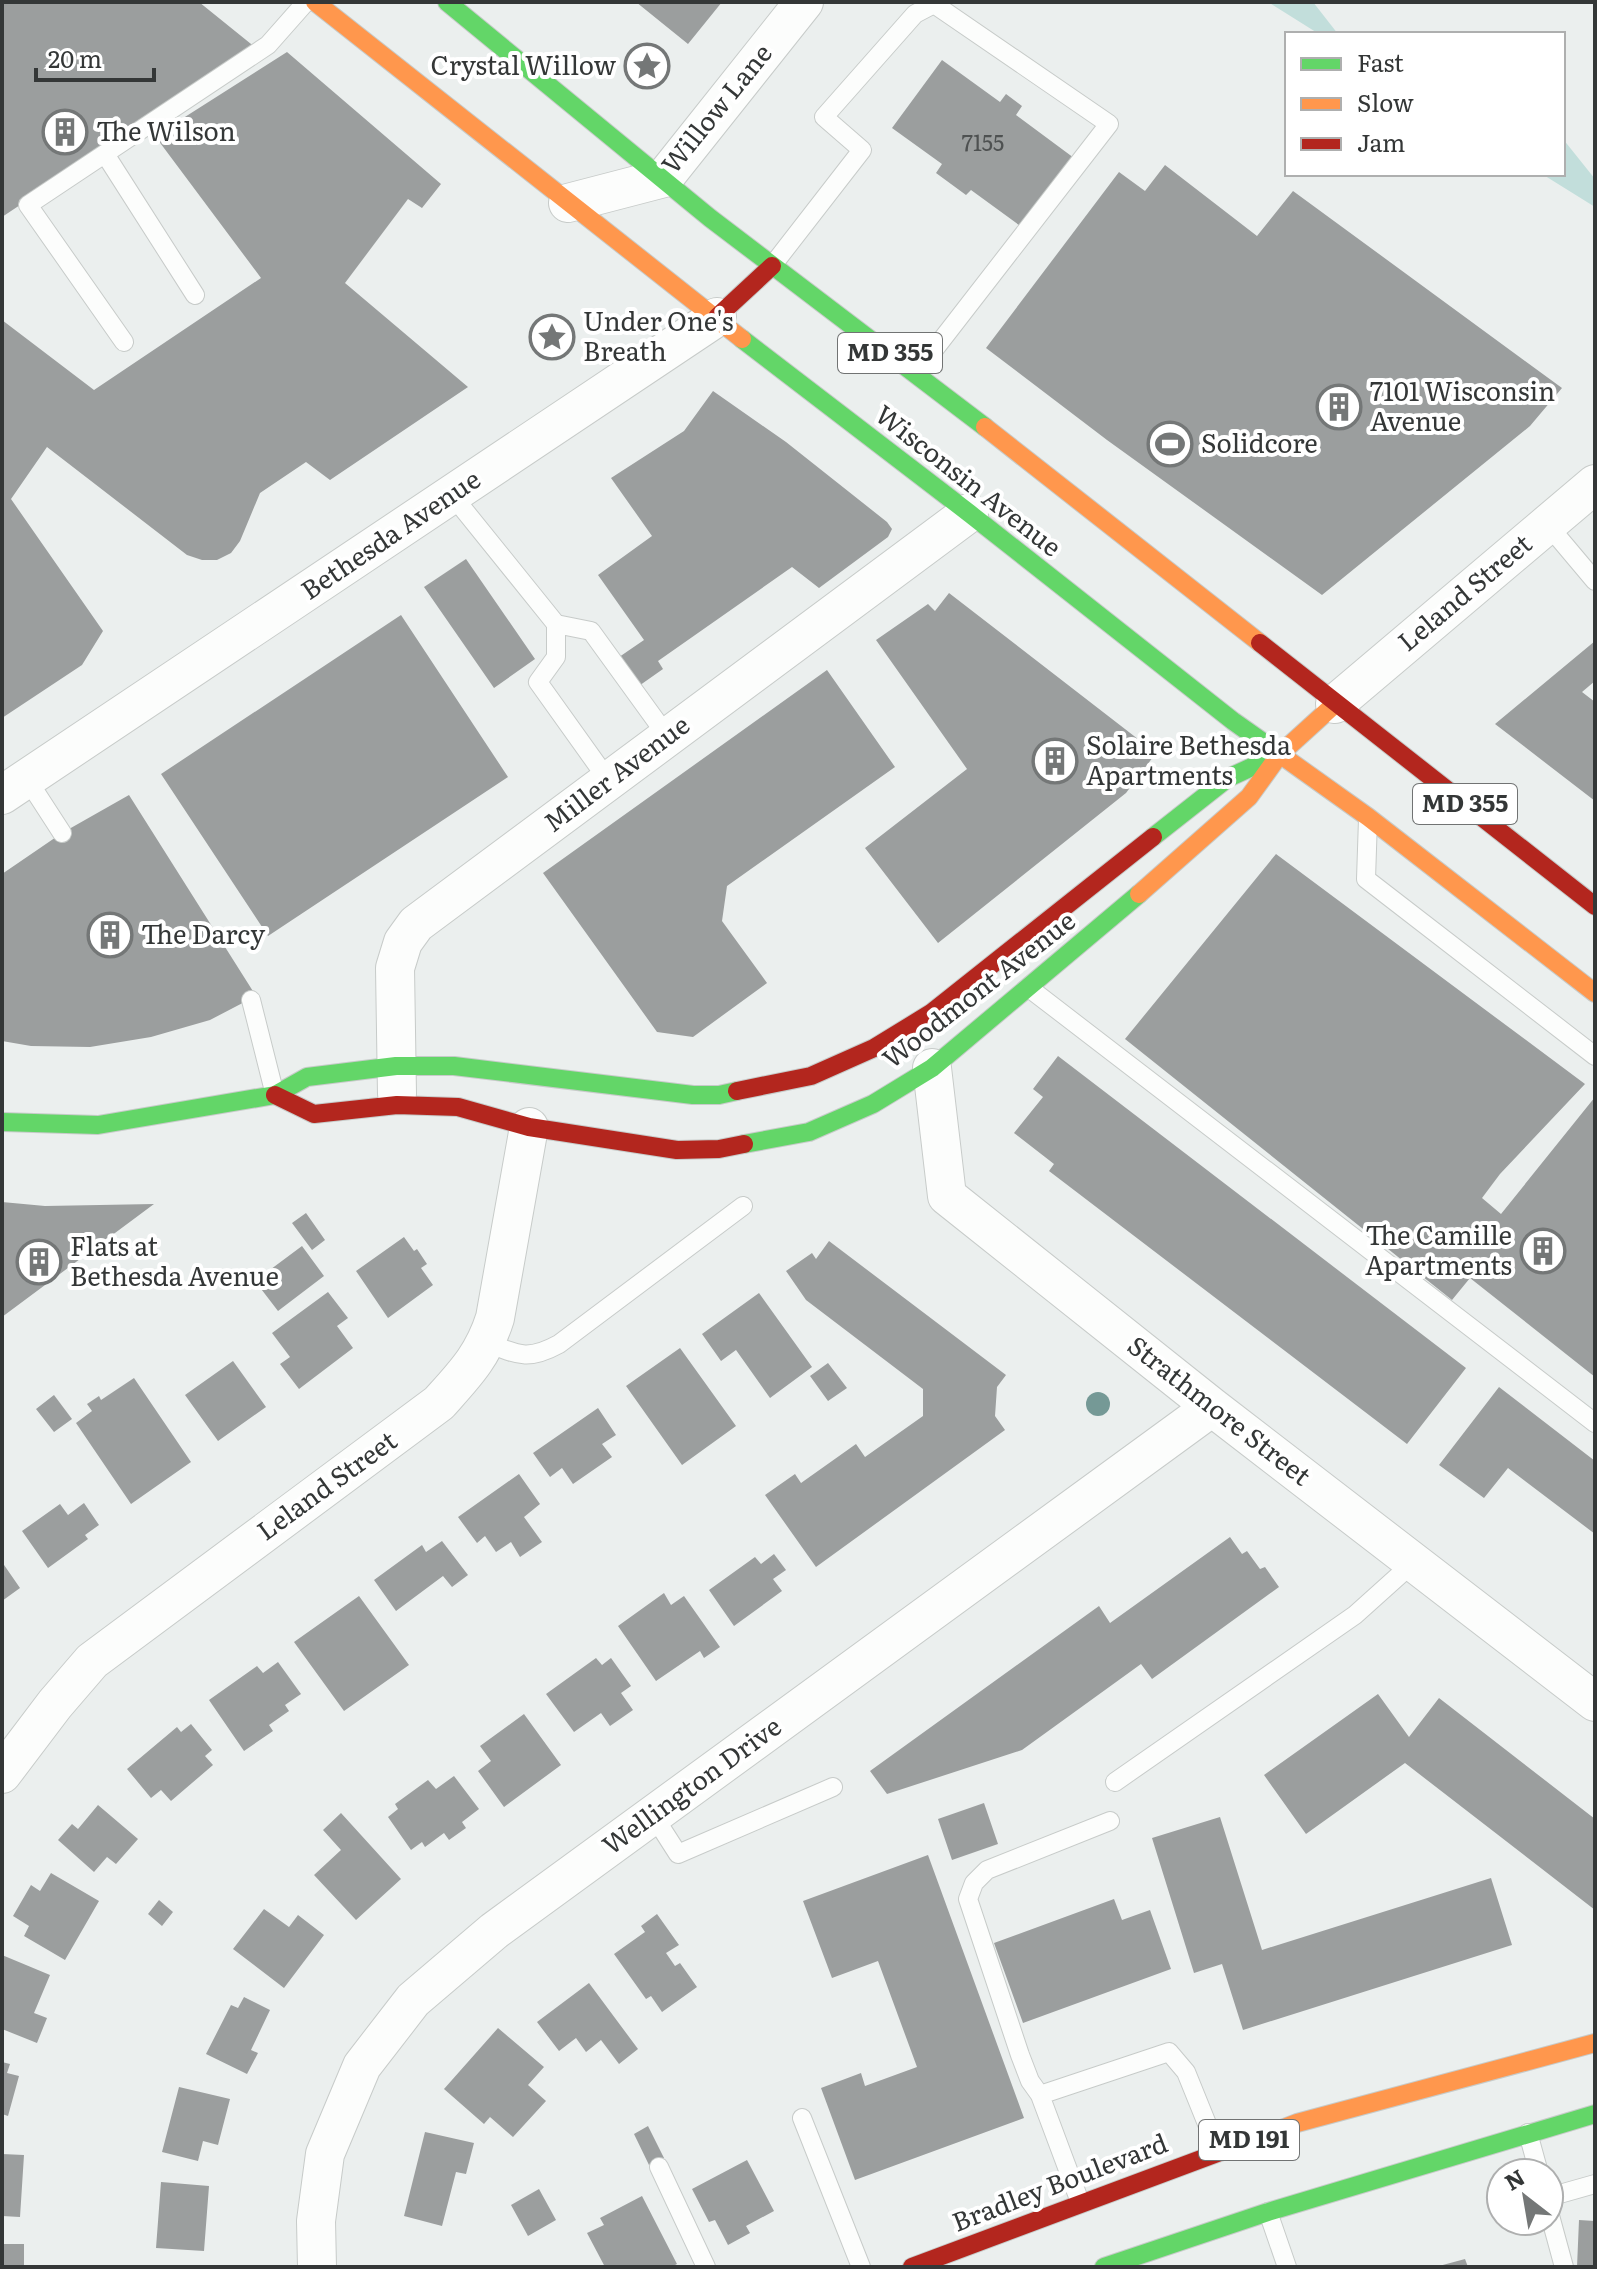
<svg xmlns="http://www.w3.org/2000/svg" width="1597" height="2269" font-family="Literata,serif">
<rect width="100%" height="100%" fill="#ebefee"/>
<path fill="#c2dedb" d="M1268,2H1313L1338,34H1319Z
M1563,139L1595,179V207L1542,174H1563Z"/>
<path fill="#9b9e9e" d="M2,2H199L256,48L2,217Z
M636,2H722L688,44Z
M287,52L441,184L422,208L408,199L345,283L468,387L330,480L306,462L260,493L240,541L231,553L217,560H202L187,555L47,447L11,499L103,631L82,665L2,718V320L94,390L261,278L155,136Z
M942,60L1000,102L1006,94L1022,106L1016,115L1074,158L1023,228L971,190L966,195L936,173L942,164L892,128Z
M1165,165L1257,236L1293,191L1562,388L1530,426L1322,595L1107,440L986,348L1119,172L1145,191Z
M713,391L786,442L887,522L892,529L888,537L819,588L792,567L658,661L663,669L626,695L606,666L644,640L598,575L652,536L611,478L684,431Z
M466,559L535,659L494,688L424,587Z
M949,593L1156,753L1126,793L938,943L865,848L967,769L876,640L928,604L935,611Z
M401,615L508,777L268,936L161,774Z
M1595,641V681L1582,692L1595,702V801L1495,724Z
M827,670L895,767L727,886L722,921L767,983L693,1037L657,1032L543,873Z
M129,795L256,996L210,1020L151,1037L90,1047L31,1046L2,1041V874L62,833Z
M1276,854L1585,1084L1500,1174L1482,1198L1501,1214L1595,1097V1377L1470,1278L1452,1300L1125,1039Z
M1058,1056L1466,1368L1407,1444L1049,1171L1054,1164L1014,1133L1043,1097L1033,1089Z
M2,1202L45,1206L154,1204L2,1317Z
M306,1213L325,1240L312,1250L292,1223Z
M404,1237L414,1251L417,1249L427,1264L421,1268L433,1285L388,1318L356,1271Z
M829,1241L1006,1375L997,1387L995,1416L1005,1430L816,1567L765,1495L795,1474L801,1483L856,1444L865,1457L923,1416V1389L806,1300L786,1271L812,1253L816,1259Z
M302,1246L324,1276L278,1311L255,1281Z
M328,1292L348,1318L337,1326L353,1348L299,1389L280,1364L290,1357L272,1333Z
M759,1293L812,1367L770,1398L736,1350L721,1361L702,1334Z
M680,1348L736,1426L682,1465L626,1386Z
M233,1361L266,1407L218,1441L185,1395Z
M828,1363L847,1388L828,1401L810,1376Z
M134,1378L191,1462L131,1504L76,1423L92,1411L87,1404L99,1396L101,1400Z
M1499,1387L1595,1461V1534L1508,1468L1484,1498L1439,1465Z
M54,1395L72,1419L54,1432L36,1409Z
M598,1408L616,1435L602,1444L612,1457L573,1484L562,1468L550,1477L533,1453Z
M519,1474L540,1504L524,1517L542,1542L520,1557L511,1542L496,1552L485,1536L477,1543L458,1517Z
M84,1503L99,1525L85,1535L88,1539L48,1568L22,1531L60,1504L68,1515Z
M1230,1537L1242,1554L1247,1551L1260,1569L1265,1567L1279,1587L1152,1679L1141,1664L1022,1750L887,1794L870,1771L1099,1606L1110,1623Z
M442,1541L468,1575L452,1587L443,1576L396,1611L374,1580L422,1545L426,1552Z
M774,1554L786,1570L773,1579L782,1591L734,1626L709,1590L755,1557L761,1564Z
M2,1562L20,1588L2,1601Z
M664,1593L671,1605L684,1596L720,1647L704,1658L700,1651L656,1681L618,1626Z
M359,1596L409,1665L344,1711L294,1642Z
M596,1658L602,1665L611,1658L631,1686L621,1693L633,1710L610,1726L601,1713L574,1732L546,1694Z
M278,1662L301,1694L285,1705L289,1711L269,1725L273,1731L244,1751L209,1700L257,1666L263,1673Z
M1378,1694L1409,1737L1439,1698L1595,1819V1910L1405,1763L1306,1834L1264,1775Z
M524,1714L561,1765L504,1807L478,1771L491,1761L480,1746Z
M191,1724L212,1750L205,1756L213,1765L171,1801L161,1790L151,1798L127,1769L177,1727L181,1732Z
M454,1776L479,1809L462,1822L466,1828L449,1840L444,1833L425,1847L422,1842L411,1850L388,1817L398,1809L395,1804L428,1780L436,1789Z
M984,1803L998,1844L952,1860L938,1819Z
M98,1805L138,1839L116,1864L107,1857L94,1872L58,1840L72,1824L78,1829Z
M341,1813L401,1879L356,1920L314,1875L341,1850L323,1830Z
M1220,1817L1262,1950L1491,1878L1512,1945L1243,2030L1222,1964L1194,1973L1152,1838Z
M928,1855L1024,2118L855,2180L821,2088L861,2073L865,2086L917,2067L878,1961L832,1978L803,1901Z
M51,1873L99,1901L65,1960L24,1936L29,1926L13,1916L31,1885L40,1891Z
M1114,1899L1122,1920L1150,1910L1171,1969L1023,2023L994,1943Z
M159,1900L173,1912L162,1926L148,1914Z
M264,1909L289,1927L298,1915L324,1935L284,1988L233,1949Z
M657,1914L679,1945L666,1953L675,1966L680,1963L697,1987L662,2012L651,1996L646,1999L614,1954L645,1932L641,1926Z
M2,1955L50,1975L34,2013L47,2018L37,2043L2,2029Z
M589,1983L638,2049L619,2064L601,2040L586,2052L576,2038L559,2051L537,2022Z
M244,1997L270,2010L251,2050L258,2053L247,2074L206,2054L231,2005L238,2008Z
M498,2028L544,2067L528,2085L546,2101L513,2137L490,2117L484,2124L444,2089Z
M2,2062L10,2064L7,2073L19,2076L8,2116L2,2114Z
M179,2087L230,2099L218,2145L203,2141L198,2161L162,2152Z
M648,2126L664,2158L649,2165L634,2134Z
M425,2132L474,2143L466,2174L456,2172L442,2226L404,2216Z
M2,2154L24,2155L20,2217L2,2216Z
M747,2160L774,2211L746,2226L750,2233L728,2245L715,2220L709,2222L692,2189Z
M161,2182L209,2186L204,2251L156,2248Z
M539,2189L556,2220L528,2236L511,2205Z
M642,2196L677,2264L671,2267H605L587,2233L604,2225L600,2218Z
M1579,2220L1595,2221V2267H1577Z
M2,2244H24V2267H2Z
M1465,2259L1468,2267H1440L1439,2266Z"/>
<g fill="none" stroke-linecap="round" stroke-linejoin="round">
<g stroke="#c7cbc9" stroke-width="20">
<path id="lane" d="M105,154L195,295
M772,266L862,150L824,117L915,14L934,4L1109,124L916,373
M124,342L28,205L268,45L306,2
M452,495L556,624V657L538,682L608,780
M1547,524L1595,581
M556,624L591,631L667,736
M27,779L62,833
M1368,819L1366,879L1595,1056
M1029,988L1595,1423
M251,1000L275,1095
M488,1343C518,1355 528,1361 559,1344L743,1206
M1115,1782L1355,1615L1414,1562
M653,1815L678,1854L833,1787
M1040,2095L1030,2081L1020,2055L968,1899L974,1883L987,1870L1110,1821
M802,2118L861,2267
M1528,2133L1539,2173
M659,2167L706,2267
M1549,2197L1595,2184
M1080,2202L1040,2095L1169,2052L1186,2072L1218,2151
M1268,2212L1287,2267
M1549,2212L1564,2267"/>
</g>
<g stroke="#c7cbc9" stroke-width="40">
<path id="street" d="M568,203L664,178L804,2
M1335,704L1595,484
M2,795L717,317
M932,1068L947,1196L1212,1407L1595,1702
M397,1094L395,968L403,942L416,924L969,513
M2,1774L55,1704L92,1661L439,1403C465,1374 483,1356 495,1318L529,1127
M317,2267L316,2221L325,2154L362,2066L413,2000L494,1931L1212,1407"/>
</g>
<g stroke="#c7cbc9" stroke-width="20">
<path id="fast" d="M447,2L710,218L985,427
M742,339L969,513L1233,721L1281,755
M1153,837L1228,778L1280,754
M2,1122L98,1125L275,1095L307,1077L396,1066H454L693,1095H719L737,1091
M744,1144L809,1132L873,1104L932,1068L1139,894
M1104,2267L1268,2212L1595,2114"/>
</g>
<g stroke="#c7cbc9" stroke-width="20">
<path id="slow" d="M315,2L742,339
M985,427L1260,643
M1281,755L1368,817L1595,993
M1139,894L1249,797L1280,754L1335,704
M1271,2133L1297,2123L1595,2043"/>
</g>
<g stroke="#c7cbc9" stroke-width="20">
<path id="jam" d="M717,317L772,266
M1260,643L1595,906
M737,1091L811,1076L874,1048L931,1013L1153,837
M275,1095L314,1114L397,1105L458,1107L529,1127L677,1150L719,1149L744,1144
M912,2267L1271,2133"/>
</g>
<use href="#lane" stroke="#fcfdfc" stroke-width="18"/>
<use href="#street" stroke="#fcfdfc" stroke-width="38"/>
<use href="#fast" stroke="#63d668" stroke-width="18"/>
<use href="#slow" stroke="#ff974d" stroke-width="18"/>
<use href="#jam" stroke="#b3261e" stroke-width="18"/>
</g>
<circle fill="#759996" cx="1098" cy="1404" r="12"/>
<defs>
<g id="sight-ring" transform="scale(2.3)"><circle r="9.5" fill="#fff" stroke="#747777" stroke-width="1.5"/><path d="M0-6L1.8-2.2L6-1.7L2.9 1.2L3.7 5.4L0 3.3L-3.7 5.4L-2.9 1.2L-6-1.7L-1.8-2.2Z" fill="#747777"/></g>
<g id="building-ring" transform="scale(2.3)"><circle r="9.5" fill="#fff" stroke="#747777" stroke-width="1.5"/><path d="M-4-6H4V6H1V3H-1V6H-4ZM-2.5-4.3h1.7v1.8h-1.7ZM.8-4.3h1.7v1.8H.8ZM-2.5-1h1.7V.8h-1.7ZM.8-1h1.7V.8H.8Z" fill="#747777"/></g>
<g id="stadium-ring" transform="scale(2.3)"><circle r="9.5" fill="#fff" stroke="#747777" stroke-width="1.5"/><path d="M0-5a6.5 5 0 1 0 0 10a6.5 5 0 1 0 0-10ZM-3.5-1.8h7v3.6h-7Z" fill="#747777"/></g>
</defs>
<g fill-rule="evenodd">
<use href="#sight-ring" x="647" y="66"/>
<use href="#building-ring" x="65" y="132"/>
<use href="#sight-ring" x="552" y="337"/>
<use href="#building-ring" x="1339" y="407"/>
<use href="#stadium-ring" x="1170" y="444"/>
<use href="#building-ring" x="1055" y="761"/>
<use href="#building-ring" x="110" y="935"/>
<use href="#building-ring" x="1543" y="1251"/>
<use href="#building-ring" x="39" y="1262"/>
</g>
<g text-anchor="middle" stroke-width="8" stroke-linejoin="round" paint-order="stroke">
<g font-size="22" fill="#4e5151">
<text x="983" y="151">7155</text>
</g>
<g fill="#fff" stroke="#717373" stroke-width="2">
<rect x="838" y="333" width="104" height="40" rx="6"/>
<rect x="1413" y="784" width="104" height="40" rx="6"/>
<rect x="1199" y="2120" width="100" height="40" rx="6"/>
</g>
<g font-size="24" font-weight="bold" fill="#343737">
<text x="890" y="361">MD 355</text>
<text x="1465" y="812">MD 355</text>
<text x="1249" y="2148">MD 191</text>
</g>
<g font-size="26" fill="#343737" stroke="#fff" text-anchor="start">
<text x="616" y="75" text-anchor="end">Crystal Willow</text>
<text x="96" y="141">The Wilson</text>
<text x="583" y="331">Under One's<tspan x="583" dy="30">Breath</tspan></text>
<text x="1370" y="401">7101 Wisconsin<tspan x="1370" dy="30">Avenue</tspan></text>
<text x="1201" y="453">Solidcore</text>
<text x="1086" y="755">Solaire Bethesda<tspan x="1086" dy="30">Apartments</tspan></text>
<text x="141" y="944">The Darcy</text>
<text x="1512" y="1245" text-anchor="end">The Camille<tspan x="1512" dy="30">Apartments</tspan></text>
<text x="70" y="1256">Flats at<tspan x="70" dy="30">Bethesda Avenue</tspan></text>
</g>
<g font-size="26" fill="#343737" stroke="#fff">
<text transform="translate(717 109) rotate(-51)" y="9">Willow Lane</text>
<text transform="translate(968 481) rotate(38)" y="9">Wisconsin Avenue</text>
<text transform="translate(391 535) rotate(-34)" y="9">Bethesda Avenue</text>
<text transform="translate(1465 593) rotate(-40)" y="9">Leland Street</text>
<text transform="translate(617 774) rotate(-37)" y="9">Miller Avenue</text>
<text transform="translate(979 990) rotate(-38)" y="9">Woodmont Avenue</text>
<text transform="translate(1219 1411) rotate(38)" y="9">Strathmore Street</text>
<text transform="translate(327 1486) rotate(-36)" y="9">Leland Street</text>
<text transform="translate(692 1786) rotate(-36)" y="9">Wellington Drive</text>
<text transform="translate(1060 2183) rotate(-21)" y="9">Bradley Boulevard</text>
</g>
</g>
<rect width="1597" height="2269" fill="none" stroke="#343737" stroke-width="8"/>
<rect x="1285" y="32" width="280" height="144" fill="#ffffff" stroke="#aeafaf" stroke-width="2"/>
<rect x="1301" y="58" width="40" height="12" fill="#63d668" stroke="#aeafaf" stroke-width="2"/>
<text x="1357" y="72" font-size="24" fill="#343737">Fast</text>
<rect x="1301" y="98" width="40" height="12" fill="#ff974d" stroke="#aeafaf" stroke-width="2"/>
<text x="1357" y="112" font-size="24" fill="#343737">Slow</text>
<rect x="1301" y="138" width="40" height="12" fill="#b3261e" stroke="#aeafaf" stroke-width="2"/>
<text x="1357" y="152" font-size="24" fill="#343737">Jam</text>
<g transform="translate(1525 2197) rotate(329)"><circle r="38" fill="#ffffff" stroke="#aeafaf" stroke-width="2"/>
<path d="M0-6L14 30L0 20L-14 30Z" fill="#747777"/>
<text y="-12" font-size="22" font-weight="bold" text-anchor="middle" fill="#343737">N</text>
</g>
<path d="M36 68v12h118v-12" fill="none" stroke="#343737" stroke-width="4"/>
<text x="48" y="68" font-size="24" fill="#343737" stroke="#ffffff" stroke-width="6" paint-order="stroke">20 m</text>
</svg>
